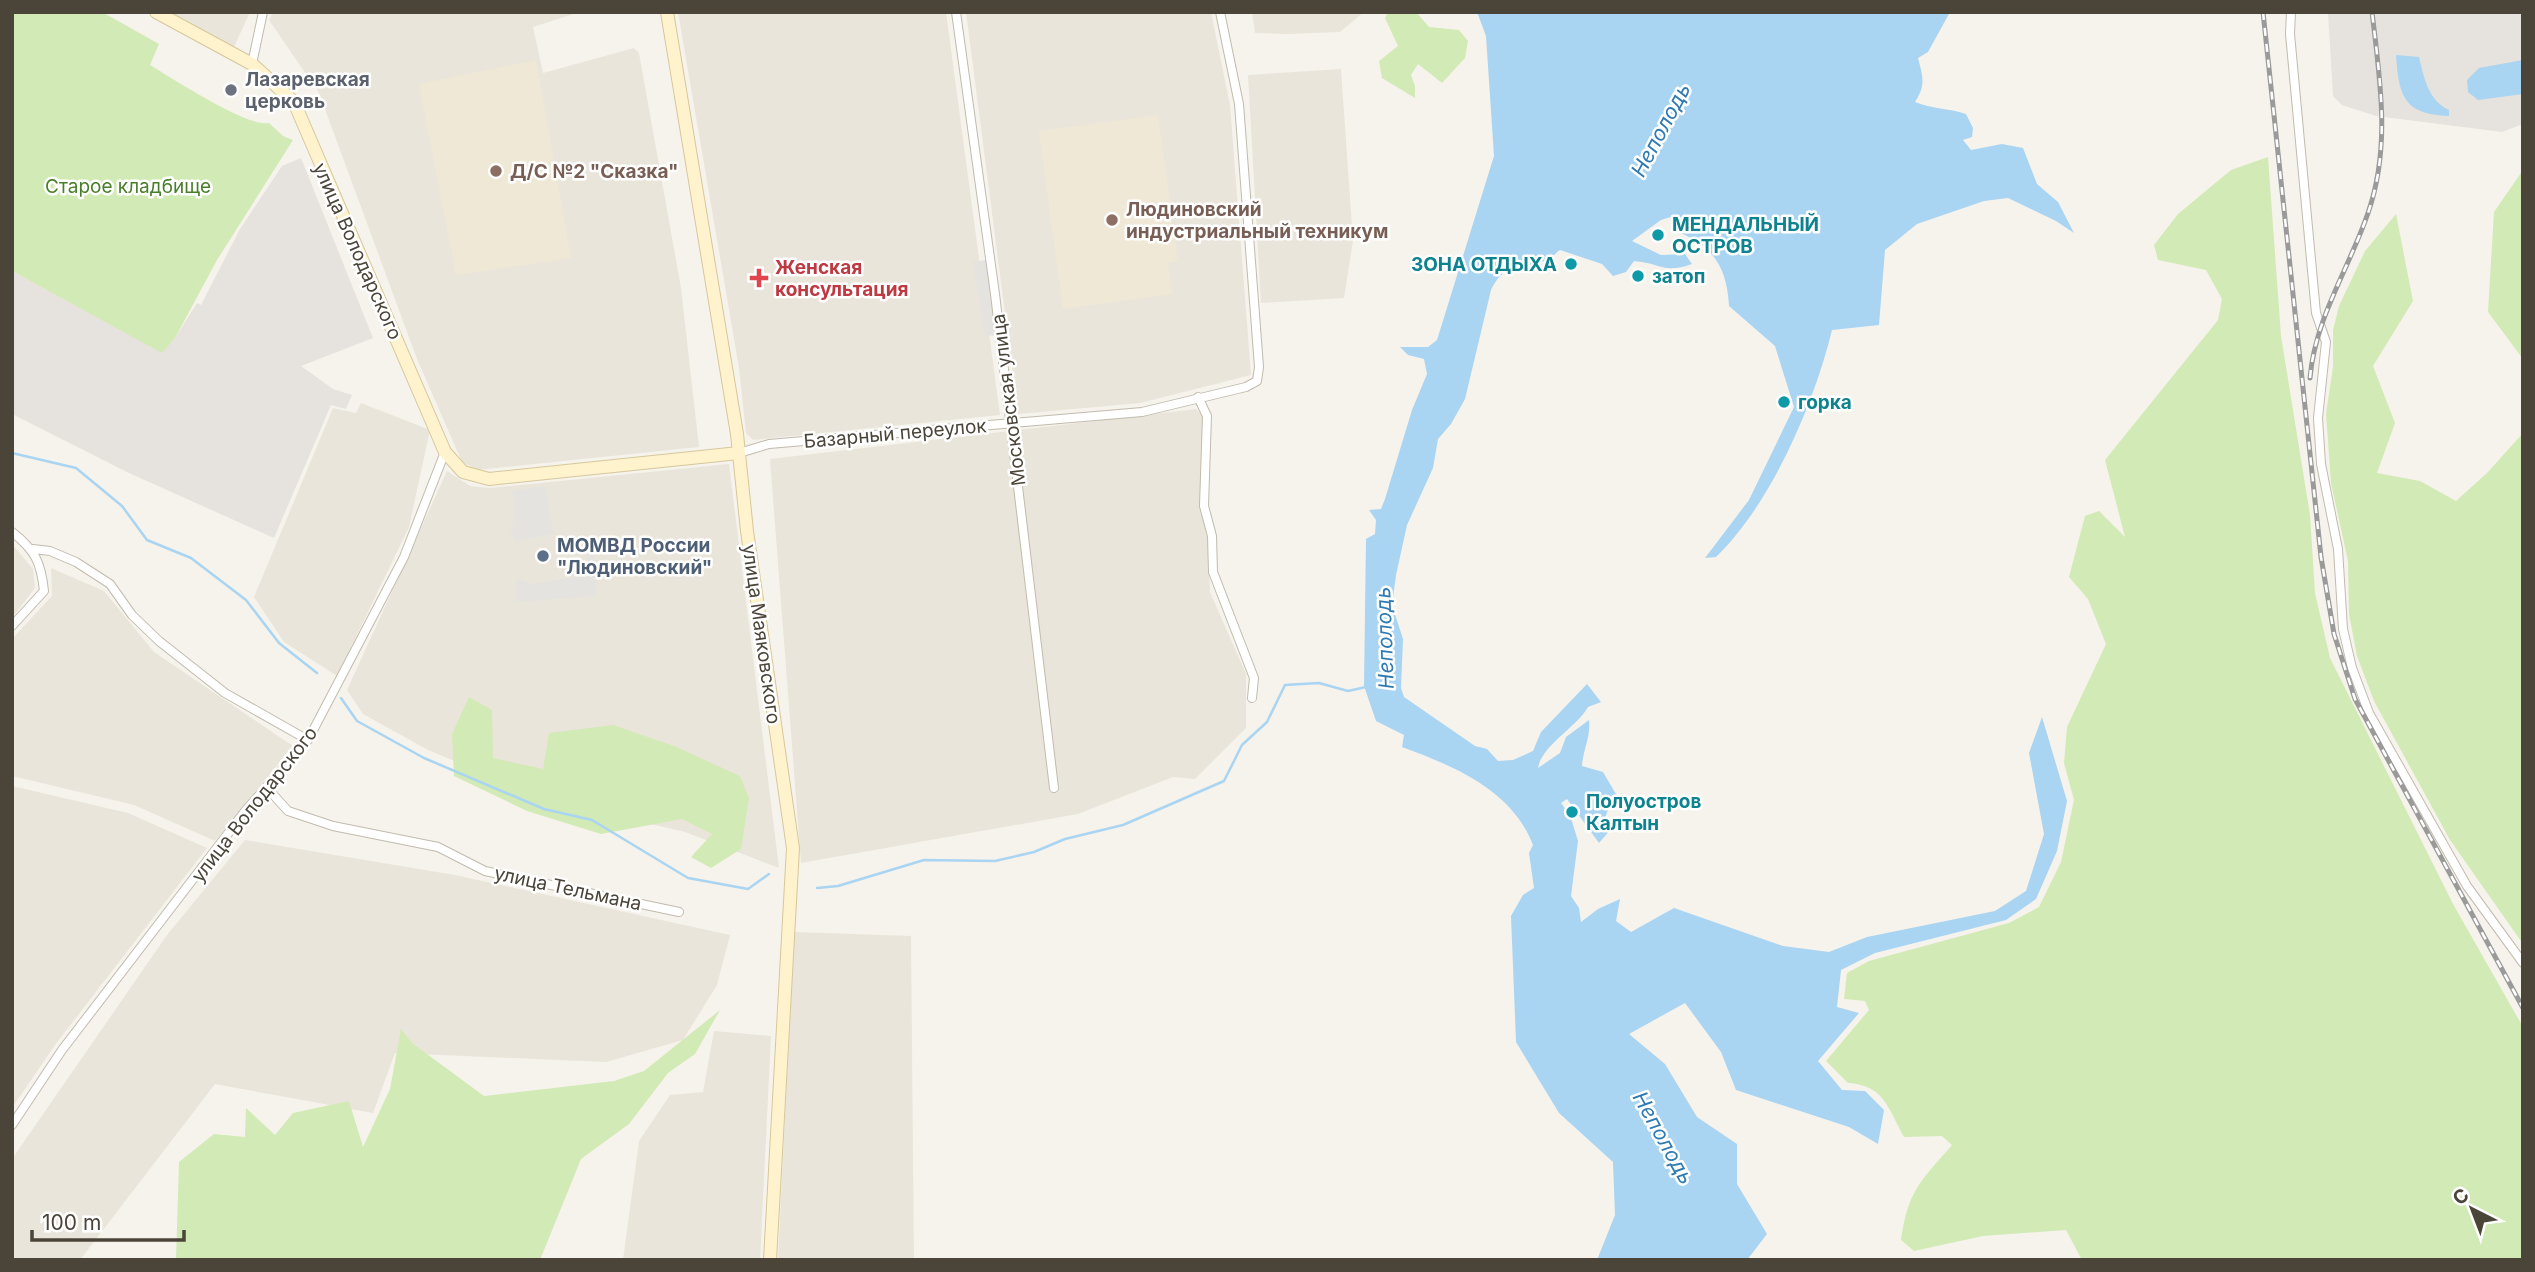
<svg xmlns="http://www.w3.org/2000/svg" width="2535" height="1272" font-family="Inter,sans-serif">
<rect width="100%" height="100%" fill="#f6f3ec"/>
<path fill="#eae5da" d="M171,12H250L234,47Z
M273,12H580L533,27L543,73L634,48L639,53L681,288L699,447L477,470L462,462L417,359L319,93L269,20Z
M678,12H946L1000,415L753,440L746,433L739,368Z
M966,12H1211L1230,105L1251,375L1140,403L1018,414Z
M1252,12H1364L1340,32L1288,34L1255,33Z
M1341,69L1353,241L1344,298L1261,303L1248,75Z
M361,403L430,430L409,527L337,676L284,642L254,597L333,408L356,413Z
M1196,409L1203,416L1210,592L1246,674V728L1195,779L1173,777L1078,814L801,863L770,459Z
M729,464L779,868L685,832L547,800L428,750L363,714L347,690L447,471L470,486L490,488Z
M12,544L33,569L35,588L12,618Z
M51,568L104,591L154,652L293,746L215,841L134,805L12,776V639L52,596Z
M12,786L128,813L207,848L55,1045L12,1108Z
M245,840L455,875L730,935L717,985L683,1040L606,1062L395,1053L373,1113L215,1084L80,1260H12V1159L167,935Z
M794,932L911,936L914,1260H778Z
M714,1031L771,1036L760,1260H623L639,1141L670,1095L703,1092Z"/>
<path fill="#e6e2dd" d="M2328,12H2523V124L2502,132L2376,116L2342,105L2333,96Z
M301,158L373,338L301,366L333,389L352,395L346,409L331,405L274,538L129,473L12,414V271L162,352L175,338L197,303L201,305L240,229L282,166Z"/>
<path fill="#efe8d6" d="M536,60L571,258L456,275L419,84Z
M1158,115L1178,261L1168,263L1172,294L1063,309L1039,131Z"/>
<path fill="#d2eab5" d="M12,12H102L159,44L150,65C172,78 248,128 269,123L283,136L293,140L217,260L175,338L162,353L12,271Z
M1388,12H1416L1429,27L1459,30L1468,41L1465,58L1442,83L1418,64L1411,75L1415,86V98L1382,78L1379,61L1398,46L1385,18Z
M2268,157L2281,336L2310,515L2315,593L2330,658L2453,904L2523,1027V1260H2082L2066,1230L1983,1236L1914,1251L1901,1240C1908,1190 1921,1181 1952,1145L1942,1136L1904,1137C1888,1108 1884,1085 1848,1083L1826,1061L1869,1010L1865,1001L1844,999L1847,973L1869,961L2009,923L2039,907L2061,862L2074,800L2064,763L2067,727L2106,644L2088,599L2069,577L2085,516L2099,511L2125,537L2105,460L2218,320L2222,299L2206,270L2158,260L2154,245L2178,214L2231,170Z
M2523,170V359L2488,312L2494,212Z
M2396,214L2413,301L2373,366L2395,423L2377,473L2420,481L2456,501L2488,472L2523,433V944L2450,840L2374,701L2357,656L2349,614L2348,561L2331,483L2326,414L2333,367V330L2339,306L2365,251Z
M469,697L492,710L493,758L543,769L549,733L613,725L674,746L740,776L749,798L741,849L711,868L691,857L712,834L682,819L601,834L527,811L454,776L452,734Z
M720,1010L695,1054L668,1073L629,1124L581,1159L540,1260H176L179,1162L214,1134L245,1137L246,1108L275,1135L293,1113L349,1101L363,1147L390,1089L401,1029L412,1043L484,1096L614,1081L644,1071Z"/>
<path fill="#e5e3e0" d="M991,259L1001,335L985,336L973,262Z
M545,486L554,534L516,541L511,534L514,515L512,491Z
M593,546L596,596L516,602L517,578L531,584L580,576V565L588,563L587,547Z"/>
<path fill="#a9d4f2" d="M1477,12H1950L1928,52L1918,58C1923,77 1926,85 1915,102C1932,109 1948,108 1966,114L1973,128L1972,137L1963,140L1971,150L2002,144L2023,148L2037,184L2058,202L2074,233L2056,221L2008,198L1984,201L1917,224L1885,250L1879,325L1832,330C1814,404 1771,504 1716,557L1705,558L1749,500L1794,407L1775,346L1729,306C1727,266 1712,245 1676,231L1674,216L1661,220L1632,241L1661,255L1685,254L1692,264C1663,274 1660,263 1634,261L1626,272L1613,276L1602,264L1560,250C1556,253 1551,258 1547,260C1523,270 1505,260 1491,290L1465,399L1451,424L1438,439L1433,468L1407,525L1396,575L1392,605L1403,639L1401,688L1404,697L1475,746L1487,749L1498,761L1513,760L1533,751L1541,732L1587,684L1601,702L1588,707C1577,727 1542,745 1538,768L1560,753L1566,737L1589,720C1591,737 1583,749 1582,766L1603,772L1620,801L1609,807L1604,821L1611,829L1599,843L1567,799L1561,803L1570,815L1578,841L1571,896L1579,908L1581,922L1598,909L1620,899L1616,921L1631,932L1674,908L1783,946L1829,952L1867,937L1995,911L2026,891L2044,834L2029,753L2042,717L2067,801L2057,851L2036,899L2006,920L1875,953L1841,970L1837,1007L1859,1013L1818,1061L1842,1090L1865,1091L1884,1110L1878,1144L1849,1127L1736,1090L1721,1052L1685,1003L1629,1034L1665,1064L1697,1117L1737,1144V1184L1767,1234L1747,1260H1597L1615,1215L1613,1162L1559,1113L1516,1042L1511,916L1523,895L1534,888L1529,853L1533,845C1512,790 1454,766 1402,747L1404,735L1376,721L1364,686L1366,539L1375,534L1376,520L1369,510L1381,509L1385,499L1412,410L1427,374L1424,359L1408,355L1400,347H1428L1437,340L1494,156L1486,36Z
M2396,55L2419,57C2424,78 2428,100 2449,110V116C2404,114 2399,97 2396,55Z
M2523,60V94L2478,100L2468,92L2467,80L2479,68Z"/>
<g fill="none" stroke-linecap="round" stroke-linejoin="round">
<path stroke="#a9d4f2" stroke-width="2.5" d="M12,453L76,468L122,506L147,540L191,558L246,600L279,643L317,673
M341,698L357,721L424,758L544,809L592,820L688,878L748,889L769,874
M817,888L838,886L924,860L995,861L1034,852L1065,839L1123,825L1224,781L1242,745L1267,722L1285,685L1319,683L1348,691L1366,687"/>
<g stroke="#c2bbae" stroke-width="10">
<path id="street" d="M956,12L995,294L1054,788
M2291,12L2290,34L2316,313L2326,342L2318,418L2321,464L2338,549L2343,629L2352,668L2369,713L2467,886L2523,963
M252,64L263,12
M1198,397L1207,416L1204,506L1212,536L1213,572L1254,678L1252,698
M739,453L769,444L1142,412L1246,387L1257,381L1259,367L1239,104L1220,12
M12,532C35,550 41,562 44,591L12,626
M33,549L50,551L76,562L110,584L132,615L159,641L225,693L308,740
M268,789L288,811L333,826L438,847L485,871L679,912
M12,1125L62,1050L246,810L308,740L404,557L445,452"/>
</g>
<g stroke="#d6c79b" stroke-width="14">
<path id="secondary" d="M156,12L252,64L294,102L445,452L463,472L489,479L739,453
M667,12L737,434L747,531L793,848L770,1260"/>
</g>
<use href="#street" stroke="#fff" stroke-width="8"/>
<use href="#secondary" stroke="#fff3cd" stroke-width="12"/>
<g stroke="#9a9a9a" stroke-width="5">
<path id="rail" d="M2263,12L2321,557L2334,634L2355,699L2523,1008
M2310,378C2315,318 2349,269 2368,213C2391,147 2380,80 2372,12"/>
</g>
<use href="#rail" stroke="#fff" stroke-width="2.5" stroke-dasharray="8" stroke-linecap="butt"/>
</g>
<circle fill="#6b7280" stroke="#fff" stroke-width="2.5" cx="231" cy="90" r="7"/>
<g fill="#8d6e63" stroke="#fff" stroke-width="2.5">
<circle cx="496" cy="171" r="7"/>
<circle cx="1112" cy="220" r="7"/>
</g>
<g fill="#0f9aa8" stroke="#fff" stroke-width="2.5">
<circle cx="1658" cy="235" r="7"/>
<circle cx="1571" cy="264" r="7"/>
<circle cx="1638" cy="276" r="7"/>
<circle cx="1784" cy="402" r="7"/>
<circle cx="1572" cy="812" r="7"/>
</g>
<path fill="#e0444e" stroke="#fff" stroke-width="2.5" d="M755.5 267.5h7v7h7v7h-7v7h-7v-7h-7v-7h7z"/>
<circle fill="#5c6f8a" stroke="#fff" stroke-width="2.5" cx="543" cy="556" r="7"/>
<g text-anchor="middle" stroke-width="5" stroke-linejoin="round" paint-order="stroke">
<g font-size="19" font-weight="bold" fill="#5b616d" stroke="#fff" text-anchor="start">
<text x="245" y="86">Лазаревская<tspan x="245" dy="22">церковь</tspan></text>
</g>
<g font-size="19" font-weight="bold" fill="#785e54" stroke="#fff" text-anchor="start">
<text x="510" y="178">Д/С №2 "Сказка"</text>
<text x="1126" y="216">Людиновский<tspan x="1126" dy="22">индустриальный техникум</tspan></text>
</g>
<g font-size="19" fill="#4a7f2a" stroke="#fff">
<text x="128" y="193">Старое кладбище</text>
</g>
<g font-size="19" font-weight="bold" fill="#0d838f" stroke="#fff" text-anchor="start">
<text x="1672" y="231">МЕНДАЛЬНЫЙ<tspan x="1672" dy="22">ОСТРОВ</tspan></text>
<text x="1557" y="271" text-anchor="end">ЗОНА ОТДЫХА</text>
<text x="1652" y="283">затоп</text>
<text x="1798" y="409">горка</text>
<text x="1586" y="808">Полуостров<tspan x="1586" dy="22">Калтын</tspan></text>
</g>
<g font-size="19" fill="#4b4439" stroke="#fff">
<text transform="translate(358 251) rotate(66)" y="7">улица Володарского</text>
<text transform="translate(1008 400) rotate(-97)" y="7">Московская улица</text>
<text transform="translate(895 433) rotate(-5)" y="7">Базарный переулок</text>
<text transform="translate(762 634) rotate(82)" y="7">улица Маяковского</text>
<text transform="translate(254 804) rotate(-52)" y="7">улица Володарского</text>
<text transform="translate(568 888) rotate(12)" y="7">улица Тельмана</text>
</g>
<g font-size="19" font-weight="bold" fill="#be3a42" stroke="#fff" text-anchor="start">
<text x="775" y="274">Женская<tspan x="775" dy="22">консультация</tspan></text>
</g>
<g font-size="19" font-weight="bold" fill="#4e5e75" stroke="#fff" text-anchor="start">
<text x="557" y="552">МОМВД России<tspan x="557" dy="22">"Людиновский"</tspan></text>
</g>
<g font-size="21" font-style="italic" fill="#2e7ab2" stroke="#fff">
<text transform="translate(1661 130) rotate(-62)" y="7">Неполодь</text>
<text transform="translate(1385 638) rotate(-92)" y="7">Неполодь</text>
<text transform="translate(1663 1138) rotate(61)" y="7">Неполодь</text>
</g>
</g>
<rect width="2535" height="1272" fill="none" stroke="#4b4439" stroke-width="28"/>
<g transform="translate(2472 1209) rotate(318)" stroke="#ffffff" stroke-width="5" paint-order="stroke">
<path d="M0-5L12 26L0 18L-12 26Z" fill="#4b4439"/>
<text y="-10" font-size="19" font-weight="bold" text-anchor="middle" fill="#4b4439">С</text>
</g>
<path d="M32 1230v10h152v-10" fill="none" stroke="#4b4439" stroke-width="3.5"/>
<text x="42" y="1230" font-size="21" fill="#4b4439" stroke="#ffffff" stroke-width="5" paint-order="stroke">100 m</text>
</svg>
